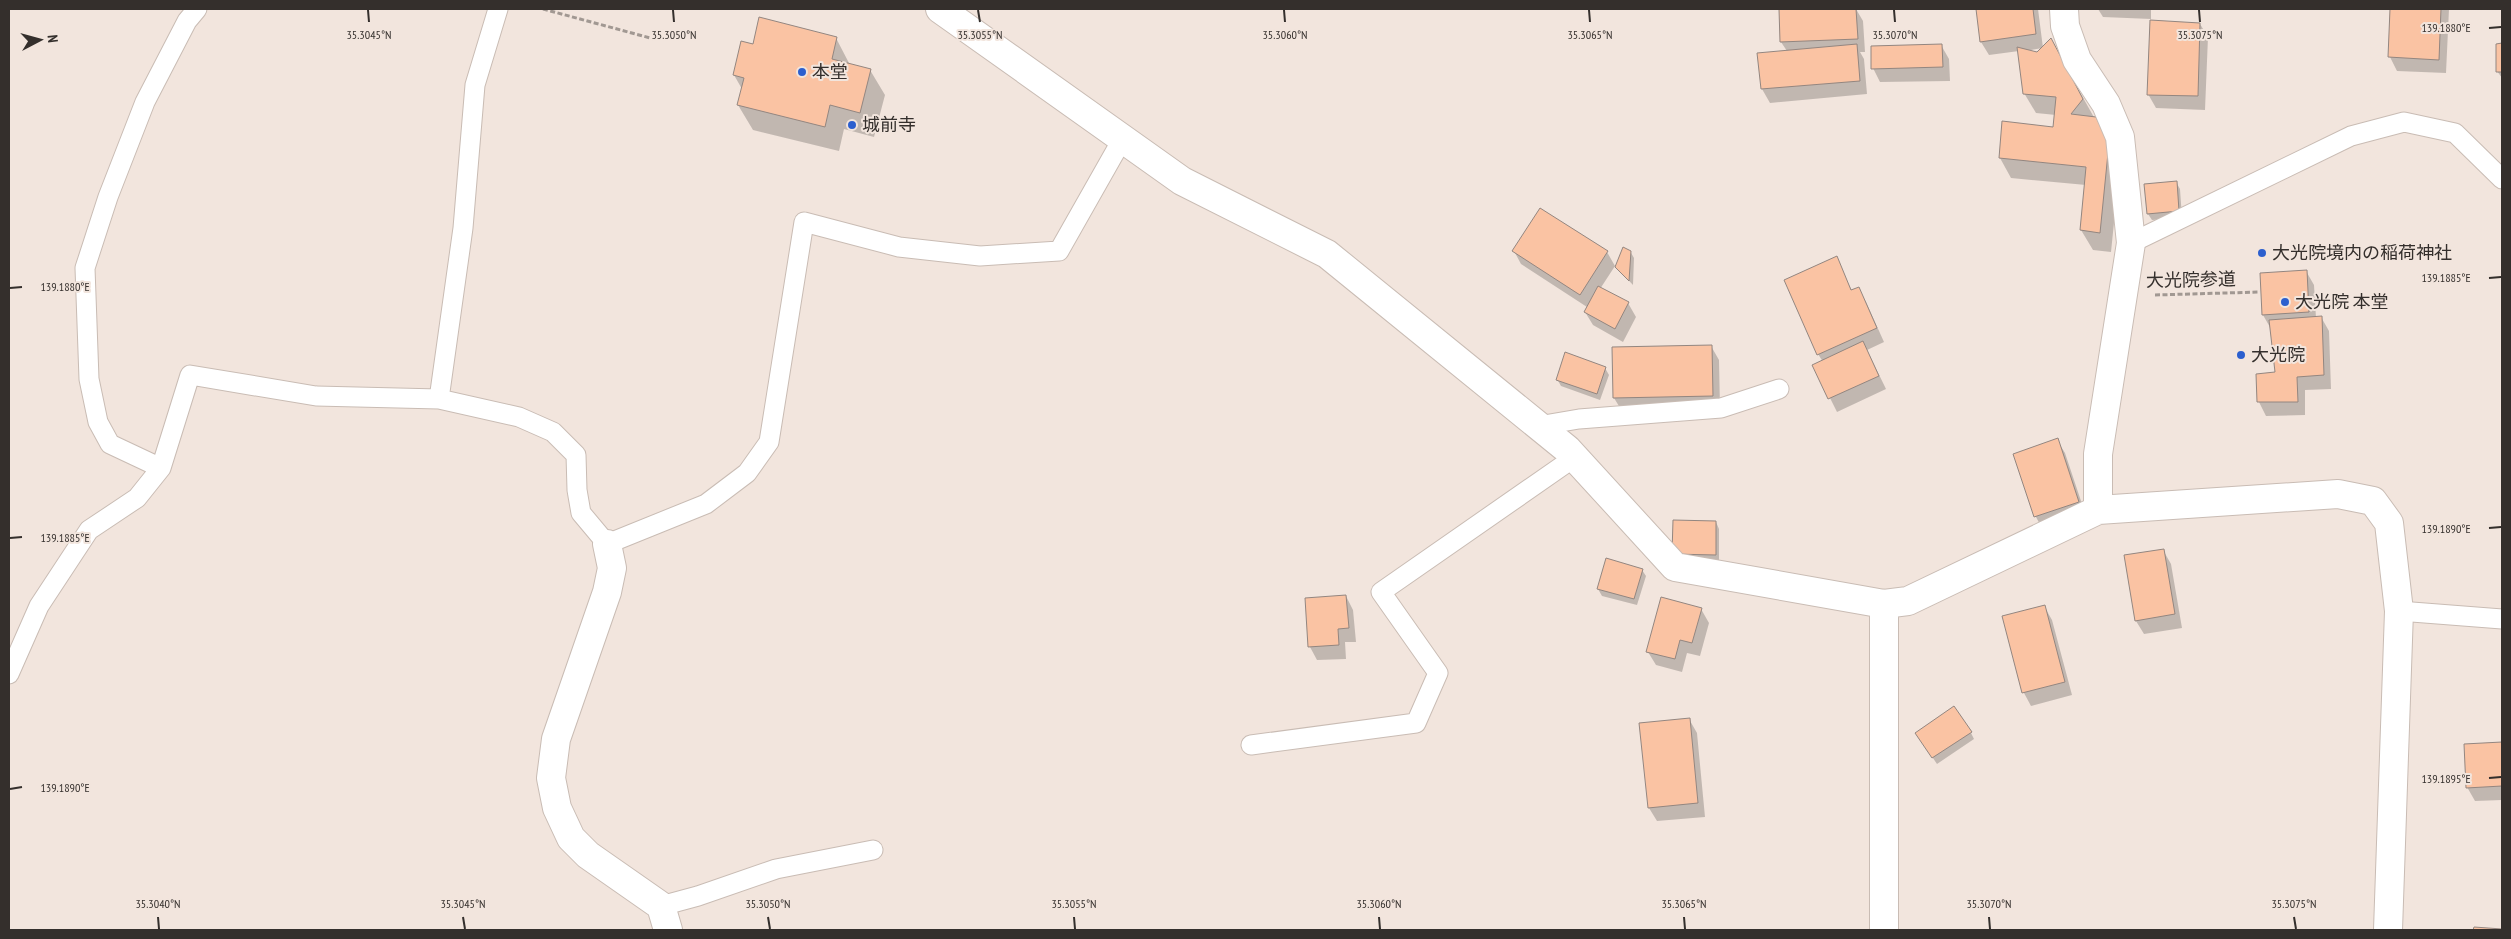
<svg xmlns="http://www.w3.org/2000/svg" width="2511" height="939" font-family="'PT Sans Narrow','Noto Sans JP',sans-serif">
<rect width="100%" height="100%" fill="#f2e5dd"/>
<path fill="#0003" d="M1780,9H1856L1863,21L1865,52H1860L1864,59L1867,94L1770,103L1762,89L1787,51L1781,42Z
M1977,9H2038L2043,48L2025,51L2062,60L2120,164L2111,252L2093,250L2081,230L2086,185L2011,178L2000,158L2054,128L2056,115L2036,113L2024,93L2019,51L1989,55L1981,42Z
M2098,9H2151V19L2103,17Z
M2392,9H2449L2446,73L2397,71L2390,57Z
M2200,24L2208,37L2205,110L2156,108L2148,94Z
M836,38L850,65L870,70L885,95L874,137L844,129L839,151L753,130L738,105L742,89L734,75L754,46Z
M1941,45L1949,59L1950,81L1880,82L1873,68Z
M2497,45H2502V78L2497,71Z
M2176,182L2180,189L2182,218L2152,220L2148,214L2145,185Z
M1514,251L1607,252L1615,266L1600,289L1628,303L1636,317L1623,342L1593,325L1585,312L1587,307L1521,264Z
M1630,251L1634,258L1633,285L1616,267Z
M1836,258L1852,291L1858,289L1866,302L1884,342L1867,350L1886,389L1837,412L1814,366L1823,362L1818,354Z
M2306,271L2314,285L2316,318L2321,317L2329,331L2331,389L2305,390V415L2266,416L2259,402L2276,373L2271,329L2263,315L2261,274Z
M1711,346L1719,360L1720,409L1622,411L1614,398Z
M1605,368L1609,375L1600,400L1561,386L1557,379Z
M2057,440L2065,453L2086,516L2043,530L2036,517L2015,454Z
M1716,522L1719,529V561L1673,554Z
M2163,550L2171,564L2182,628L2144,634L2136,621L2125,556Z
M1642,570L1646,576L1637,605L1602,596L1598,589Z
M1346,596L1353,610L1356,642H1345L1346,659L1317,660L1310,647Z
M2044,606L2052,620L2072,695L2031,706L2024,693L2004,617Z
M1701,609L1709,623L1700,656L1687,653L1682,672L1656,665L1648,652Z
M1689,719L1697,733L1705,817L1657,821L1649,808Z
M1971,733L1974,739L1937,764L1920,739Z
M2502,744V800L2475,801L2467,787L2465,745Z"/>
<path fill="#fac3a3" stroke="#938680" d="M1779,9H1856L1858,39L1780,42Z
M1976,9H2033L2036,34L1980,42Z
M2390,9H2441L2439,60L2388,57Z
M759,17L837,37L832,59L871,69L860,113L830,105L825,127L737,105L744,78L733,75L741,41L753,44Z
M2150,20L2200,23L2198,96L2147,95Z
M2051,38L2083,99L2071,114L2096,117L2109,143L2100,233L2080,230L2086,167L1999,158L2002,121L2053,127L2056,97L2023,94L2017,47L2037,52Z
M2502,43V72H2496V44Z
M1857,44L1860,81L1761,89L1757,53Z
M1942,44L1943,67L1871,69V46Z
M2177,181L2179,211L2147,214L2144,184Z
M1540,208L1608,251L1580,295L1512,251Z
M1623,247L1631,251L1629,281L1615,267Z
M1837,256L1851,290L1859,287L1877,328L1817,355L1784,280Z
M2307,270L2309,312L2262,315L2260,273Z
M1598,286L1629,302L1615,329L1584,312Z
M2322,316L2324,375L2297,377L2298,402H2257L2256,374L2275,372L2269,320Z
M1863,341L1879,376L1828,399L1812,365Z
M1712,345L1713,396L1613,398L1612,347Z
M1565,352L1606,367L1597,394L1556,380Z
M2058,438L2079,502L2034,517L2013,454Z
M1673,520L1716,521V555L1672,554Z
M2164,549L2175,614L2135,621L2124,555Z
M1606,558L1643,569L1634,599L1597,589Z
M1346,595L1349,628L1338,629L1339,645L1308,647L1305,598Z
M1661,597L1702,608L1692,643L1680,640L1675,659L1646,652Z
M2045,605L2065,682L2022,693L2002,616Z
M1954,706L1972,732L1932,758L1915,733Z
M1690,718L1698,803L1648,808L1639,723Z
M2502,742V786L2466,788L2464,744Z
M2474,927L2502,929V930H2473Z"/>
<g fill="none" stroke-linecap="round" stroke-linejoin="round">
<g stroke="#c9bcb4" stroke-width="21">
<path id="service" d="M2131,243L2351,136L2404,122L2455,133L2502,179
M439,399L463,228L475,85L498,9
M1538,426L1579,419L1721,408L1779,389
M161,468L110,444L98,422L89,379L85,268L108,197L145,102L187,21L197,9
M2399,611L2502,619
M9,674L39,606L89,530L137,498L161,468L190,375L316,396L439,399L519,417L553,432L576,455L577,490L581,513L607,544L706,504L747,473L769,442L804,222L899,247L980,256L1059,251L1123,138
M1251,745L1416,723L1438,673L1381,592L1575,457
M661,906L698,896L776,869L873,850"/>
</g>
<g stroke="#c9bcb4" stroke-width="30">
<path id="minor" d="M940,9L1182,181L1327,254L1567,449L1675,567L1884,604L1908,601L2098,510V454L2131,243L2120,137L2106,104L2077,60L2065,26L2064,9
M2098,510L2338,494L2373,501L2389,523L2399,611L2388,930
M607,544L612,568L607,592L556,739L551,778L557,808L571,838L588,855L661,906L668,930
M1884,930V604"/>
</g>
<path stroke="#a19892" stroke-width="3" stroke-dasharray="5 2.5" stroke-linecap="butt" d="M543,9L654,39
M2155,295L2260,292"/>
<use href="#service" stroke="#fff" stroke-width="19"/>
<use href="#minor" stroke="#fff" stroke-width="28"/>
</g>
<path fill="none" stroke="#342f2c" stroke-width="2" d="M368,10L369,22M673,10L674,22M978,10L980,22M1284,10L1285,22M1589,10L1590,22M1894,10L1895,22M2199,10L2200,22M2489,28L2501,27M2489,278L2501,277M10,288L22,287M2489,528L2501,527M10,538L22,537M2489,778L2501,777M10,789L22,787M158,917L159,929M463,917L465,929M768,917L770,929M1074,917L1075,929M1379,917L1380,929M1684,917L1685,929M1989,917L1990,929M2294,917L2296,929"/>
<g fill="#2c5fce" stroke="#f2e5dd" stroke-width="2">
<circle cx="802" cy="72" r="5"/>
<circle cx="852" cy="125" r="5"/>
<circle cx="2262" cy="253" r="5"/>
<circle cx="2285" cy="302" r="5"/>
<circle cx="2241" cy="355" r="5"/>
</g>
<g text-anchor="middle" stroke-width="4" stroke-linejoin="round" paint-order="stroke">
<g font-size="18" fill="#342f2c" stroke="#f2e5dd" text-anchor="start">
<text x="812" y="78">本堂</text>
<text x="862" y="131">城前寺</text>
<text x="2272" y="259">大光院境内の稲荷神社</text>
<text x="2295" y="308">大光院 本堂</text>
<text x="2251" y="361">大光院</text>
</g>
<g font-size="18" fill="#342f2c" stroke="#f2e5dd">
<text transform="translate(2191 280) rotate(-1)" y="6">大光院参道</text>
</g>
</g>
<g font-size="12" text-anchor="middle" fill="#342f2c" stroke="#f2e5dd" stroke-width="4" stroke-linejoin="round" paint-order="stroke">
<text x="2446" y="32">139.1880°E</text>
<text x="369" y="39">35.3045°N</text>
<text x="674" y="39">35.3050°N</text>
<text x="980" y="39">35.3055°N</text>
<text x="1285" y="39">35.3060°N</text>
<text x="1590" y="39">35.3065°N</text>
<text x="1895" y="39">35.3070°N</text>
<text x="2200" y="39">35.3075°N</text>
<text x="2446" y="282">139.1885°E</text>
<text x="65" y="291">139.1880°E</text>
<text x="2446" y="533">139.1890°E</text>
<text x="65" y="542">139.1885°E</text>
<text x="2446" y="783">139.1895°E</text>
<text x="65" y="792">139.1890°E</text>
<text x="158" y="908">35.3040°N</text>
<text x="463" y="908">35.3045°N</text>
<text x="768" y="908">35.3050°N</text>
<text x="1074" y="908">35.3055°N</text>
<text x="1379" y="908">35.3060°N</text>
<text x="1684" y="908">35.3065°N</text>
<text x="1989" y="908">35.3070°N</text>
<text x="2294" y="908">35.3075°N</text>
</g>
<rect width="2511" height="939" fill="none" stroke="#342f2c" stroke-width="20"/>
<g transform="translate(40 40) rotate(84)" stroke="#f2e5dd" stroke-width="4" paint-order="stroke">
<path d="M0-4L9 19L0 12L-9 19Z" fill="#342f2c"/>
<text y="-8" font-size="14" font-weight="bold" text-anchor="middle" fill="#342f2c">N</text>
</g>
</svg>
